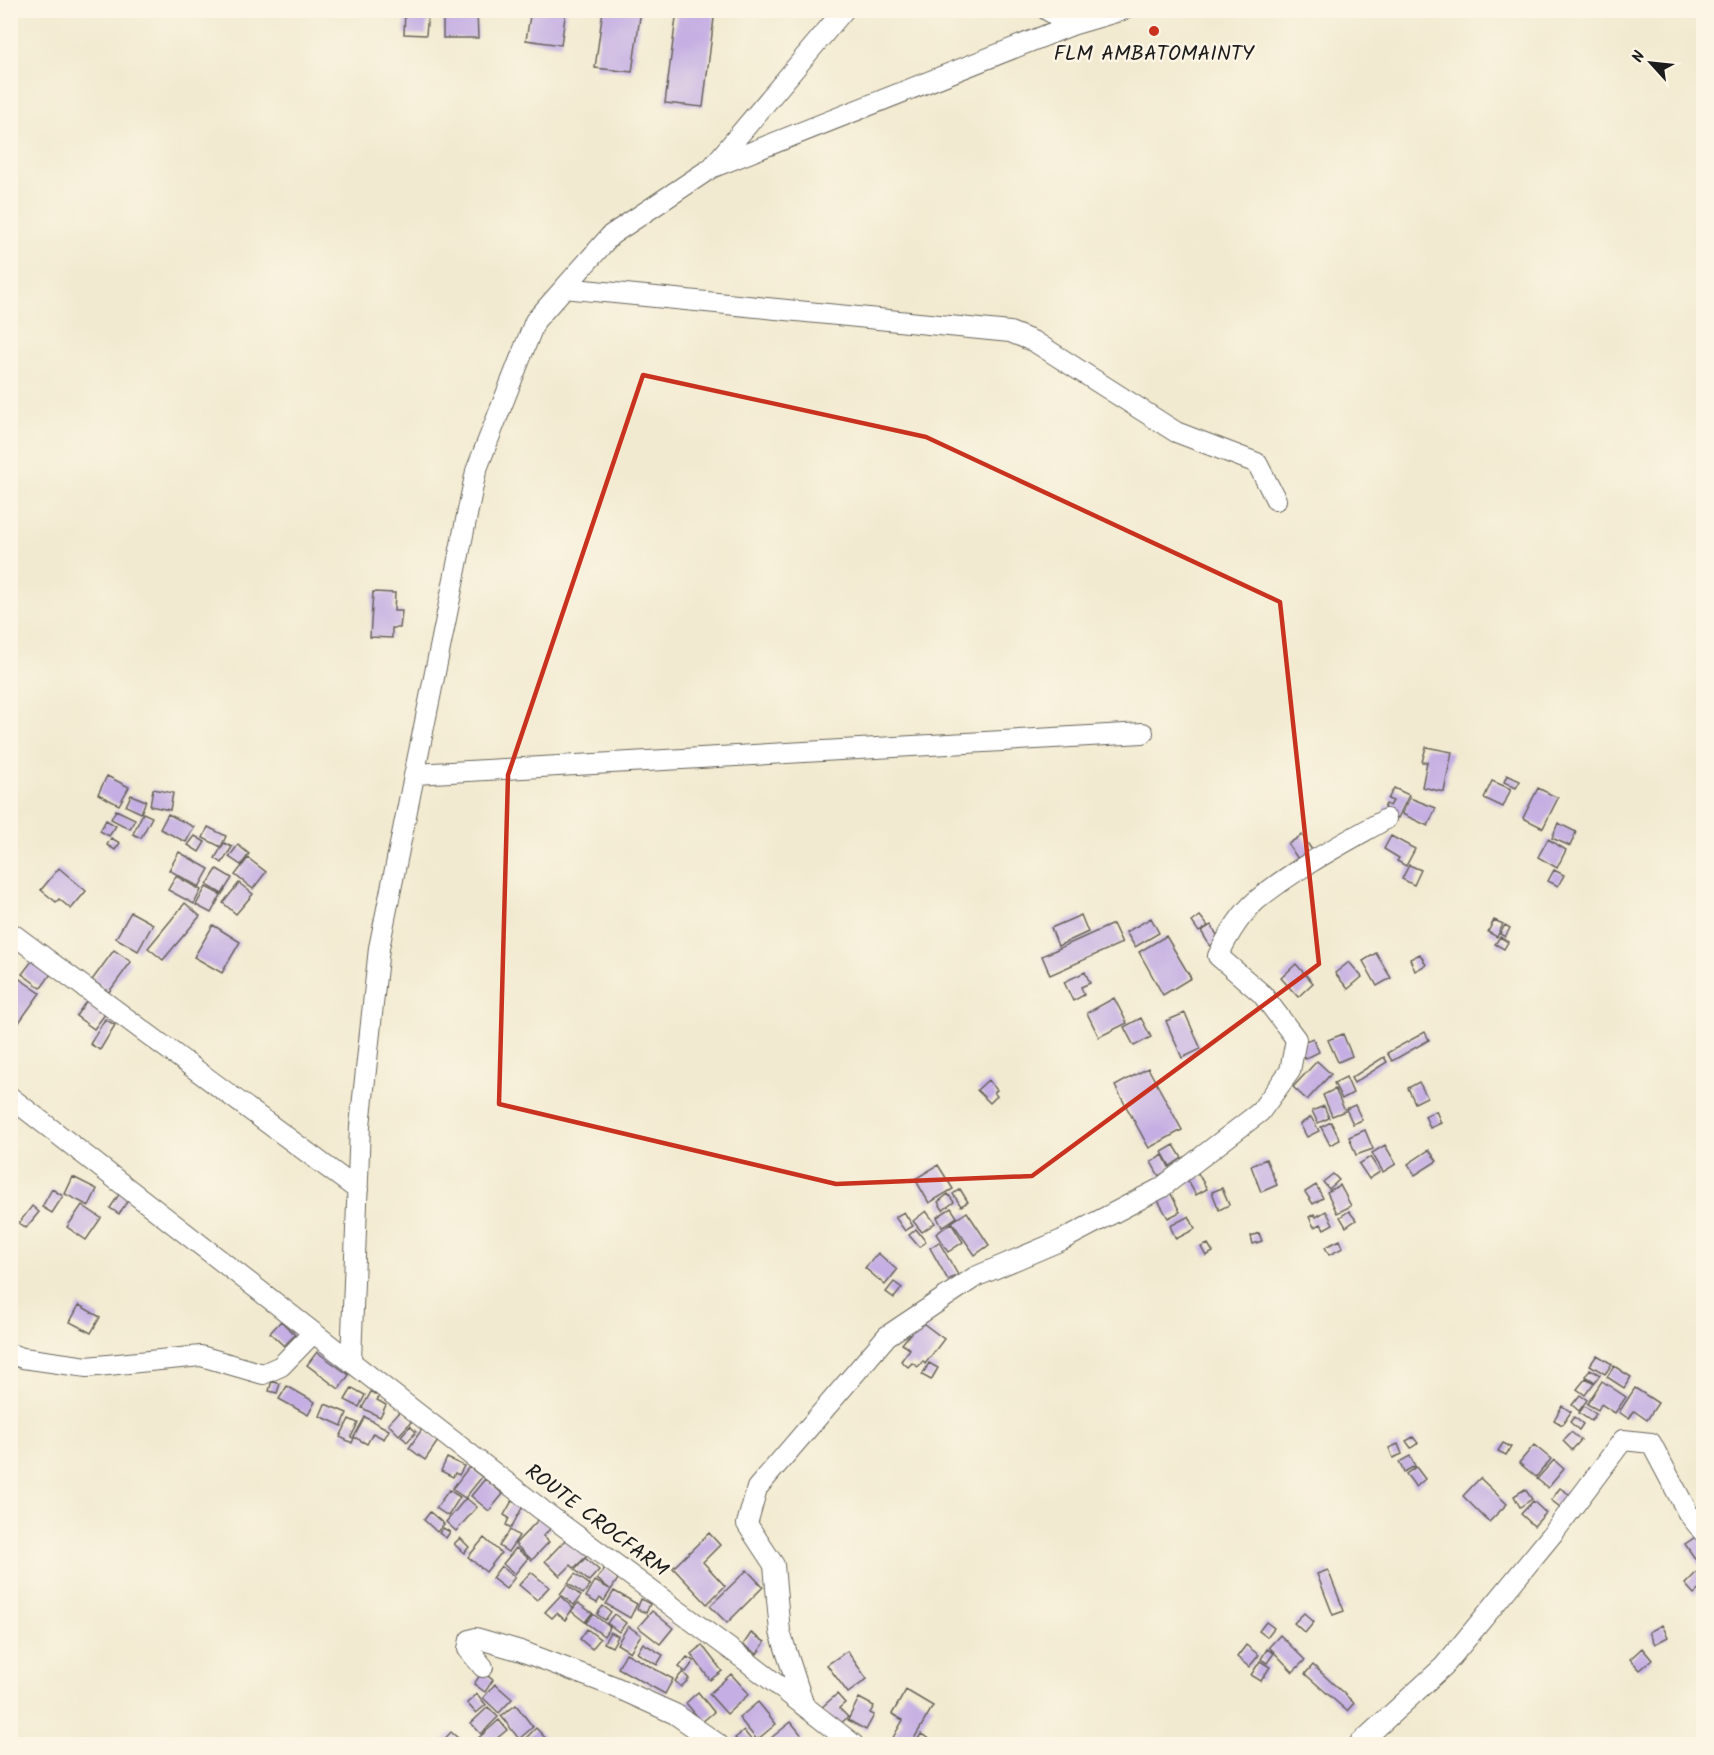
<svg xmlns="http://www.w3.org/2000/svg" width="1714" height="1755" font-family="Kalam,sans-serif">
<rect width="100%" height="100%" fill="#fcf5e5"/>
<filter id="ink" filterUnits="userSpaceOnUse"><feTurbulence type="fractalNoise" baseFrequency=".0167" numOctaves="2"/><feDisplacementMap in="SourceGraphic" scale="12" xChannelSelector="R" yChannelSelector="G"/><feConvolveMatrix kernelMatrix="1 2 1 2 8 2 1 2 1" color-interpolation-filters="sRGB"/></filter>
<filter id="wash" filterUnits="userSpaceOnUse"><feTurbulence type="fractalNoise" baseFrequency=".008" numOctaves="4" result="noise"/><feDisplacementMap in="SourceGraphic" scale="24" xChannelSelector="R" yChannelSelector="G"/><feGaussianBlur stdDeviation="1.35" result="paint"/><feColorMatrix in="noise" values="0 0 0 0 0 0 0 0 0 0 0 0 0 0 0 0 0 1.4 0 .05"/><feComposite in="paint" operator="in"/></filter>
<g filter="url(#wash)">
<rect width="100%" height="100%" fill="#f2ead0"/>
<g id="blocks">
<path fill="#c4aee3" d="M405,10L428,12L426,35L404,34Z
M443,10H477L478,38H443Z
M531,10H566L561,45L526,40Z
M603,10H641L632,72L595,68Z
M677,10H715L703,107L665,103Z
M373,592L395,593L394,611H402L400,628H392V638L370,637Z
M1426,747L1452,752L1444,792L1422,787L1427,762H1422Z
M1507,775L1520,781L1516,788L1504,782Z
M107,776L129,787L119,805L98,794Z
M1492,781L1511,789L1503,807L1484,798Z
M1394,788L1409,795L1398,818L1383,810L1386,804L1390,806L1393,801L1388,799Z
M1538,788L1558,798L1543,828L1523,818Z
M153,789L173,793L170,810L150,806Z
M131,795L146,801L141,813L126,806Z
M1410,798L1436,808L1428,826L1402,814Z
M116,810L135,819L130,829L111,819Z
M143,813L152,817L141,838L133,834Z
M168,814L194,827L186,842L160,829Z
M106,820L116,826L109,836L100,831Z
M1558,823L1576,832L1570,846L1552,838Z
M208,827L226,836L221,847L203,838Z
M1302,835L1316,856L1302,865L1288,844Z
M195,836L205,842L199,852L188,845Z
M1391,836L1415,849L1406,866L1397,861L1399,858L1384,849Z
M111,838L120,843L115,850L107,845Z
M1548,839L1566,850L1557,868L1538,857Z
M224,843L232,847L222,863L215,858Z
M238,845L249,854L241,865L229,857Z
M179,852L209,869L199,887L169,870Z
M248,858L266,872L253,889L235,875Z
M1409,865L1421,870L1414,885L1402,879Z
M59,868L86,891L71,909L59,899L56,902L41,890Z
M217,869L232,878L222,894L207,885Z
M1554,870L1564,875L1558,886L1548,881Z
M176,876L201,890L194,904L168,890Z
M239,883L253,894L236,914L223,903Z
M206,887L221,895L211,913L196,905Z
M185,903L200,916L163,960L148,948Z
M131,912L153,924L138,951L116,938Z
M1081,915L1088,932L1058,946L1051,928Z
M1200,916L1208,926L1199,932L1192,922Z
M1151,918L1159,933L1135,947L1126,932Z
M1494,920L1503,924L1497,937L1488,932Z
M1113,924L1122,943L1050,975L1042,956Z
M213,925L240,942L222,973L194,957Z
M1211,925L1220,940L1210,946L1201,931Z
M1505,925L1510,928L1505,937L1500,934Z
M1166,936L1191,978L1163,995L1139,952Z
M1500,937L1508,942L1504,949L1495,944Z
M114,950L131,962L109,992L92,980Z
M1376,953L1391,978L1377,986L1363,961Z
M1420,954L1426,965L1415,971L1410,959Z
M32,961L51,974L41,988L22,974Z
M1349,962L1362,977L1348,989L1335,973Z
M1296,964L1313,983L1298,997L1281,978Z
M1085,972L1090,983L1081,987L1084,995L1073,1001L1064,982Z
M20,979L40,993L10,1035V993Z
M1114,998L1127,1023L1099,1037L1087,1013Z
M87,1000L106,1013L94,1029L76,1016Z
M1185,1013L1201,1049L1182,1058L1166,1021Z
M1141,1018L1151,1037L1134,1046L1124,1027Z
M105,1019L115,1025L100,1050L90,1044Z
M1425,1032L1429,1040L1392,1061L1387,1053Z
M1343,1034L1352,1056L1338,1062L1328,1040Z
M1313,1038L1319,1052L1305,1059L1299,1044Z
M1384,1057L1387,1062L1354,1083L1351,1078Z
M1317,1061L1331,1074L1307,1100L1293,1087Z
M1148,1068L1182,1130L1149,1148L1115,1086Z
M1346,1077L1353,1093L1342,1099L1334,1083Z
M988,1080L997,1090L994,1093L997,1096L990,1103L977,1090Z
M1419,1082L1427,1097L1415,1103L1408,1088Z
M1335,1089L1345,1111L1332,1116L1323,1095Z
M1355,1105L1362,1120L1353,1124L1346,1109Z
M1324,1106L1329,1118L1318,1123L1312,1111Z
M1436,1111L1441,1123L1430,1128L1425,1116Z
M1311,1117L1319,1131L1307,1137L1300,1124Z
M1331,1122L1340,1140L1330,1145L1321,1127Z
M1365,1130L1373,1149L1356,1155L1349,1137Z
M1174,1145L1182,1158L1170,1166L1162,1152Z
M1385,1145L1396,1164L1383,1172L1372,1153Z
M1429,1150L1437,1161L1415,1175L1408,1164Z
M1163,1155L1170,1169L1159,1176L1151,1162Z
M1370,1157L1380,1172L1369,1179L1359,1164Z
M1266,1159L1277,1185L1261,1192L1251,1166Z
M938,1165L953,1189L929,1203L915,1179Z
M1196,1170L1207,1189L1196,1195L1185,1176Z
M1333,1174L1339,1180L1329,1189L1323,1182Z
M73,1177L97,1189L89,1206L65,1194Z
M1316,1185L1323,1198L1313,1204L1305,1192Z
M1340,1185L1351,1206L1337,1213L1327,1192Z
M1222,1188L1229,1205L1219,1210L1212,1192Z
M52,1189L63,1196L52,1213L42,1207Z
M960,1189L968,1202L961,1206L953,1194Z
M1169,1190L1180,1212L1168,1218L1156,1197Z
M120,1193L129,1199L119,1214L110,1208Z
M948,1194L954,1202L943,1210L938,1202Z
M82,1205L101,1218L86,1240L67,1227Z
M32,1206L39,1212L26,1228L19,1223Z
M951,1208L957,1217L942,1227L937,1217Z
M926,1211L935,1223L922,1232L913,1221Z
M1326,1211L1333,1224L1324,1229L1321,1224L1314,1227L1309,1217L1314,1214L1316,1217Z
M1349,1211L1356,1220L1346,1227L1340,1217Z
M904,1212L913,1226L905,1231L895,1217Z
M967,1212L989,1245L975,1255L952,1222Z
M1189,1216L1195,1229L1176,1239L1170,1226Z
M951,1223L963,1242L948,1252L936,1234Z
M916,1229L926,1242L919,1247L909,1235Z
M1259,1233L1262,1241L1253,1244L1251,1236Z
M1340,1240L1343,1248L1329,1255L1325,1247Z
M939,1242L958,1275L948,1280L930,1248Z
M1208,1244L1213,1252L1206,1256L1201,1247Z
M878,1253L897,1270L885,1285L865,1268Z
M894,1282L902,1288L894,1298L886,1292Z
M79,1305L100,1317L91,1333L70,1322Z
M281,1321L295,1335L284,1346L270,1333Z
M920,1321L944,1339L925,1364L923,1361L918,1367L912,1363L908,1367L901,1361L910,1349L902,1344Z
M317,1352L349,1375L339,1389L307,1365Z
M1597,1355L1612,1364L1605,1374L1590,1365Z
M929,1363L938,1368L931,1380L922,1375Z
M1614,1366L1631,1377L1624,1388L1607,1377Z
M1590,1369L1600,1375L1595,1382L1586,1376Z
M1586,1378L1594,1383L1585,1395L1577,1389Z
M272,1381L280,1384L277,1393L269,1391Z
M1602,1381L1626,1397L1615,1413L1601,1404L1598,1410L1587,1404Z
M287,1386L315,1402L308,1415L279,1399Z
M352,1388L365,1395L359,1407L345,1400Z
M1635,1388L1658,1403L1647,1420L1634,1411L1629,1419L1619,1412Z
M371,1392L380,1396L377,1400L386,1405L380,1417L362,1408Z
M1580,1395L1587,1400L1579,1411L1572,1405Z
M325,1404L347,1413L342,1426L320,1416Z
M1562,1406L1571,1412L1562,1425L1554,1420Z
M1584,1406L1596,1414L1591,1421L1579,1413Z
M401,1410L412,1421L399,1435L388,1424Z
M365,1417L389,1430L384,1439L373,1433L367,1444L354,1437Z
M1574,1417L1583,1424L1579,1430L1570,1422Z
M349,1419L358,1423L351,1437L354,1438L352,1443L340,1437Z
M410,1426L416,1432L407,1442L401,1436Z
M422,1429L438,1441L425,1460L409,1448Z
M1571,1432L1581,1440L1572,1450L1563,1441Z
M1413,1437L1418,1443L1411,1448L1406,1441Z
M1503,1443L1511,1447L1506,1455L1498,1451Z
M1398,1444L1402,1454L1393,1458L1389,1448Z
M1534,1445L1551,1459L1536,1477L1519,1463Z
M1410,1456L1415,1466L1404,1472L1399,1462Z
M447,1458L464,1466L459,1475L455,1473L453,1477L441,1471Z
M1554,1460L1564,1469L1548,1488L1537,1479Z
M469,1467L482,1477L465,1498L452,1489Z
M1416,1467L1425,1479L1416,1487L1406,1474Z
M1480,1478L1507,1504L1489,1522L1463,1496Z
M485,1479L503,1494L489,1511L471,1496Z
M1560,1488L1573,1497L1564,1510L1551,1500Z
M1525,1489L1532,1499L1520,1507L1514,1496Z
M449,1490L460,1497L448,1516L436,1508Z
M466,1498L477,1507L456,1531L446,1522Z
M512,1501L523,1506L511,1528L506,1525L509,1518L504,1515Z
M1533,1501L1546,1513L1534,1526L1521,1514Z
M430,1512L444,1524L437,1532L424,1520Z
M541,1517L552,1527L543,1536L549,1542L532,1560L515,1544Z
M443,1528L450,1532L446,1538L439,1533Z
M510,1530L519,1536L508,1552L499,1546Z
M709,1533L720,1545L703,1562L725,1586L707,1604L673,1568Z
M1697,1536L1704,1544V1564L1700,1566L1685,1544Z
M568,1537L587,1556L574,1568L571,1565L560,1576L545,1561Z
M460,1538L469,1547L464,1553L454,1544Z
M484,1538L501,1553L486,1572L468,1557Z
M516,1548L528,1558L515,1574L503,1564Z
M585,1558L599,1570L589,1581L575,1570Z
M501,1566L515,1577L506,1589L492,1578Z
M605,1568L618,1579L604,1601L600,1598L597,1603L586,1597L595,1581L610,1589L597,1579Z
M747,1570L763,1587L727,1623L710,1606Z
M1328,1570L1344,1611L1333,1615L1317,1574Z
M531,1572L549,1587L537,1600L519,1585Z
M1697,1572L1704,1579V1585L1694,1594L1685,1584Z
M575,1574L590,1585L583,1594L568,1583Z
M567,1585L581,1596L574,1605L560,1594Z
M614,1591L637,1604L630,1618L606,1604Z
M560,1596L573,1608L565,1620L557,1613L552,1618L545,1612Z
M641,1599L650,1604L646,1613L637,1609Z
M578,1603L592,1613L585,1622L571,1611Z
M603,1606L611,1612L605,1620L597,1614Z
M652,1611L673,1628L660,1644L638,1627Z
M1304,1613L1314,1622L1305,1633L1294,1623Z
M593,1614L610,1627L604,1636L586,1623Z
M614,1614L626,1623L619,1632L607,1623Z
M1266,1622L1274,1628L1267,1637L1259,1631Z
M1662,1625L1668,1637L1655,1644L1649,1632Z
M628,1626L641,1635L630,1652L617,1644Z
M587,1629L600,1639L592,1649L580,1639Z
M610,1632L618,1636L612,1647L604,1643Z
M751,1633L765,1642L757,1654L743,1645Z
M1280,1635L1305,1660L1293,1672L1269,1647Z
M643,1643L663,1655L657,1665L637,1653Z
M702,1645L722,1671L710,1680L691,1654Z
M1246,1645L1259,1655L1249,1667L1237,1657Z
M1642,1648L1652,1660L1640,1670L1630,1659Z
M1267,1649L1274,1653L1267,1663L1261,1659Z
M847,1651L867,1679L848,1693L827,1665Z
M626,1653L673,1679L665,1694L618,1668Z
M687,1657L694,1661L686,1672L679,1667Z
M1260,1661L1270,1667L1261,1681L1251,1675Z
M1313,1665L1354,1703L1347,1711L1305,1674Z
M482,1672L493,1680L485,1692L474,1684Z
M683,1672L689,1679L681,1687L675,1681Z
M731,1674L749,1694L727,1714L709,1694Z
M495,1684L512,1699L499,1713L483,1698Z
M906,1690L933,1706L911,1744H896L891,1741L903,1720L892,1714Z
M698,1692L714,1712L702,1722L686,1703Z
M477,1694L486,1705L476,1713L467,1703Z
M837,1694L845,1703L839,1708L848,1717L838,1726L821,1708Z
M859,1698L874,1706L870,1713L874,1715L866,1730L848,1720Z
M758,1702L776,1724L757,1740L739,1718Z
M516,1705L533,1727L519,1739L501,1716Z
M488,1707L498,1717L481,1734L471,1723Z
M499,1720L507,1730L490,1744H479L475,1741Z
M791,1722L804,1738L796,1744H777L771,1738Z
M536,1728L551,1744H528L524,1740Z
M744,1731L753,1742L750,1744H741L735,1738Z
M451,1732L465,1744H440Z
M921,1734L939,1744H915Z"/>
</g>
</g>
<g filter="url(#ink)">
<use href="#blocks" fill-opacity="0" stroke="#67645b" stroke-width="1.5"/>
<g fill="none" stroke-linecap="round" stroke-linejoin="round">
<g stroke="#67645b" stroke-width="22">
<path id="minor" d="M1047,10L1072,25
M713,166L844,10
M564,288L1010,332L1035,342L1176,432L1257,463L1276,500
M415,774L1143,733
M10,932L358,1190
M10,1097L542,1510L749,1663L853,1744
M10,1354L23,1358L87,1367L201,1356L263,1374L281,1366L313,1333
M351,1360L360,1126L379,948L476,471L535,321L611,235L711,168L1072,25L1123,10
M483,1667L468,1649L470,1640L476,1638L521,1651L613,1686L675,1714L718,1744
M804,1706L780,1632L774,1565L747,1524L757,1488L887,1336L975,1277L1062,1240L1161,1188L1260,1112L1290,1071L1296,1039L1262,994L1218,956C1227,937 1241,914 1257,900C1294,869 1344,843 1386,819
M1359,1744L1444,1666L1555,1531L1623,1440L1651,1443L1688,1513L1704,1533"/>
</g>
<use href="#minor" stroke="#fff" stroke-width="20"/>
</g>
</g>
<path fill="none" stroke="#c8321e" stroke-width="4.5" stroke-linejoin="round" d="M643,375L926,437L1280,602L1319,964L1032,1176L836,1184L499,1104L508,775Z"/>
<circle fill="#c8321e" stroke="#fcf5e5" stroke-width="2" cx="1154" cy="31" r="6"/>
<g text-anchor="middle" stroke-width="5" stroke-linejoin="round" paint-order="stroke">
<g font-size="21" fill="#1c1c1c" stroke="#fcf5e5">
<text x="1154" y="60">FLM AMBATOMAINTY</text>
</g>
<g font-size="21" fill="#1c1c1c" stroke="#fcf5e5">
<text transform="translate(597 1520) rotate(37)" y="7">ROUTE CROCFARM</text>
</g>
</g>
<rect width="1714" height="1755" fill="none" stroke="#fcf5e5" stroke-width="36"/>
<g transform="translate(1651 63) rotate(297)" stroke="#fcf5e5" stroke-width="4.5" paint-order="stroke">
<path d="M0-4.5L10 22L0 15L-10 22Z" fill="#1c1c1c"/>
<text y="-9" font-size="16" font-weight="bold" text-anchor="middle" fill="#1c1c1c">N</text>
</g>
</svg>
